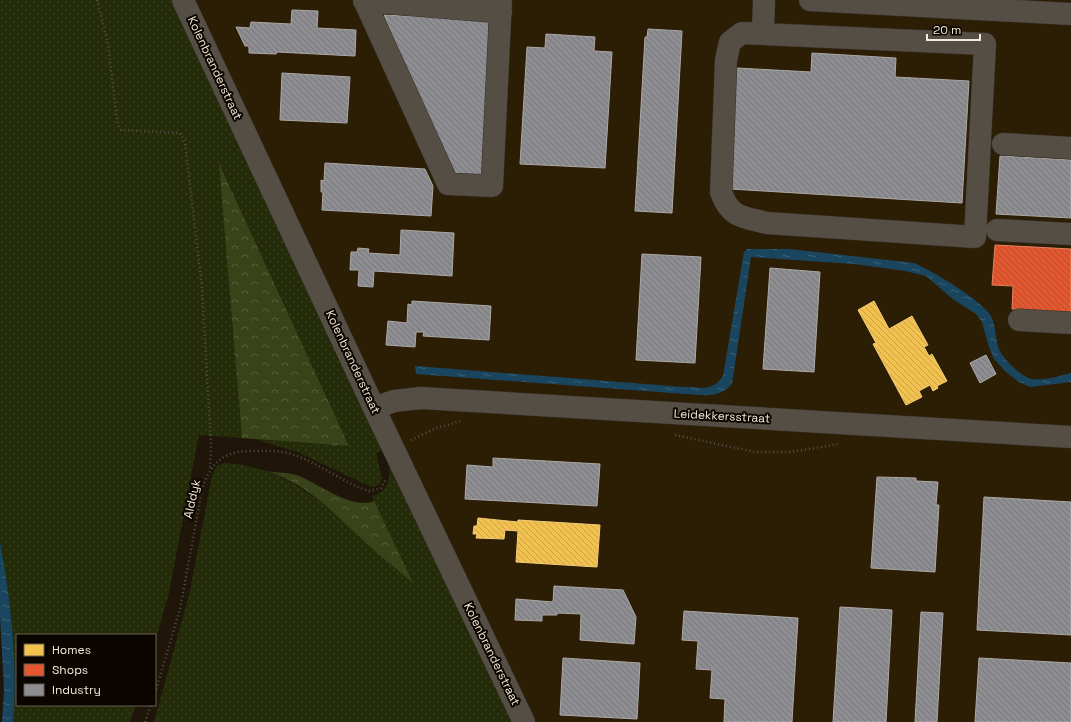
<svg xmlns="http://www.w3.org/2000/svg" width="1071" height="722" font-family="'Space Grotesk',sans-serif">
<defs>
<pattern id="grass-dots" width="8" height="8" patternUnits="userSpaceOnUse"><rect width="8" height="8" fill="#232b09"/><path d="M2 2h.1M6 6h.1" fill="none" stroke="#394020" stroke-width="1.8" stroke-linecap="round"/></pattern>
<pattern id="forest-crowns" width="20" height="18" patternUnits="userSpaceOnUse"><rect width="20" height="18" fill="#394319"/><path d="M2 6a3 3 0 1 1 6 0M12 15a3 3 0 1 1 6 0" fill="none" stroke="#565e3a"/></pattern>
<pattern id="water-ripples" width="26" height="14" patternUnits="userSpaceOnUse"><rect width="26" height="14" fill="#19465e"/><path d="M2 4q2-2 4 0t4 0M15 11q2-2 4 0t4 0" fill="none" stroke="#3b6174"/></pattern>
<pattern id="homes-back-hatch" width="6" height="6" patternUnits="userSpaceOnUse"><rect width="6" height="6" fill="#f2c14e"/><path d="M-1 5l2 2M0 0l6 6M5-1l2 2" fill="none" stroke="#c8a24b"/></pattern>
<pattern id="shops-back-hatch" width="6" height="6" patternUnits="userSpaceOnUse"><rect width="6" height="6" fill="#e4572e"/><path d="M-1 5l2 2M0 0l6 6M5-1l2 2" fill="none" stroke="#ae5135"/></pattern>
<pattern id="industry-back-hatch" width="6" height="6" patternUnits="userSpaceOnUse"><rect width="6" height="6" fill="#8d8d92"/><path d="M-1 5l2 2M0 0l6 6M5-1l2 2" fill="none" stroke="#757476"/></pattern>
</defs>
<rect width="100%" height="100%" fill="#1f1609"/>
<path fill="#2c1d05" d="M158,0H1071V722H502L390,464Z"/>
<path fill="url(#grass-dots)" d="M0,0H172L382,445V450L377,453V456L382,479L378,485L371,487L300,453L259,440L349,446L220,164L242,438L199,435L169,593L155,643V635H17V705H136L130,722H13C18,661 11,602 0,542Z
M224,463C275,465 318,496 353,531L374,501L372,496C390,491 389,478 390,463L512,722H154L190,591L212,475L216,467Z"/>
<path fill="url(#forest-crowns)" d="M219,163L349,446L242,438Z
M265,471C276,473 289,472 299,476C318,484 353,510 374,501L413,583C393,566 372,549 353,531C328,507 300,480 265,471Z"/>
<path fill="url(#water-ripples)" d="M747,249H790L914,263C931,270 983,301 991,316C996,325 995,339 999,349C1002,358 1022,378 1032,379C1045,381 1059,376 1071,373V382L1030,387L1019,382L1006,372L994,359L989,347L982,322L976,314L954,300L926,276L905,271L854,264L751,257L732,384C719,399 703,395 685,394L416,374L415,366L684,387C702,387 712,392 723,376L744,252Z
M0,542C11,602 18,661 13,722H2L4,690L0,616Z"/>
<path fill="url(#homes-back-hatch)" stroke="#f3cd78" d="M874,301L889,329L912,316L928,345L924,347L929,356L932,354L947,381L937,386L938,388L933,391L930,385L919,391L922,397L906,405L873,344L876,343L858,310Z
M478,518L518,522V520L600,525L597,567L516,562L518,531L505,530L504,539L476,538L477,534H473L474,526H477Z"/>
<path fill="url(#shops-back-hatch)" stroke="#e98361" d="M995,245L1071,249V313L1012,309L1013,286L992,285Z"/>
<path fill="url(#industry-back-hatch)" stroke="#aca9a7" d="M292,10L318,11L317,28L356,30L355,56L277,52L276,54L249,53V46H245L236,27L250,28L251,22L291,24Z
M384,15L491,20L482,178L454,177Z
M648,29L682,31L672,213L635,211L645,37H647Z
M546,34L595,37L594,51L612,52L605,168L520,164L527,47L545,48Z
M812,53L896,58L895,77L969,81L962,203L730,189L737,68L811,72Z
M282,73L350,77L347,123L280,120Z
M1000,156L1071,160V218L996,214Z
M325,163L425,169L433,186L431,216L322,210L323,192H321V180L324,181Z
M401,230L454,233L452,276L374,271L373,287L358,286L359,270H350L351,252H357L358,248L369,249L368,253L400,255Z
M642,254L701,257L695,363L636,360Z
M770,268L820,272L814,372L763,369Z
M412,301L491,306L489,340L423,336L424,332H416L415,347L386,345L388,321L407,323L408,304L412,305Z
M986,355L996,374L980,383L970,363Z
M493,458L600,464L597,506L465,499L467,465L493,467Z
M877,477L916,478V481L938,482L936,505H939L935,572L871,568Z
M984,497L1071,502V635L977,630Z
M554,586L623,590L636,617L634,644L580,640L581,614L557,613V615H542V621L515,620L516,599L553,602Z
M840,607L892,610L886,722H833Z
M684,611L798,618L792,722H724L725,699L710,698L712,670L696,669L698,641L682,640Z
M921,612L943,613L937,722H915Z
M563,658L640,663L637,719L560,715Z
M979,658L1071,663V722H975Z"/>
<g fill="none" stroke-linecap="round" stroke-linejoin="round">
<g stroke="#383029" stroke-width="23">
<path id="minor" d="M183,0L374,408L524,722
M364,0L448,184L492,186L501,0
M810,0L1071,14
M364,1L501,12
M742,33L985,44L975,237L767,223C743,217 730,218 721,192L726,60L730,42Z
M763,33L764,0
M1003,144L1071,148
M997,230L1071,234
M1019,320L1071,323
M374,408L394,401L421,398L1071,437"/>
</g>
<path stroke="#565047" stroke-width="2.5" stroke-dasharray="1 3" stroke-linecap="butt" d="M97,0L108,43L117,121L121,130L180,133L185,142L202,288L211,445L210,468
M675,435L755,452H790L839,444
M411,440L434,429L460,421
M155,693L180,609L203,485C213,461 225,451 251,451C264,451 276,450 288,453C317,461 341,482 369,491L381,488L386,479
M145,722L151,705"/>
<use href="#minor" stroke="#554e44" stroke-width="22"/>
</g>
<g text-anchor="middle" stroke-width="4" stroke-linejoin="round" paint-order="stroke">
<g font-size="12" fill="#f4e9d9" stroke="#0b0500">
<text transform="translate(215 68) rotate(65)" y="4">Kolenbranderstraat</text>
<text transform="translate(353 362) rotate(65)" y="4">Kolenbranderstraat</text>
<text transform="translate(722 416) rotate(3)" y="4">Leidekkersstraat</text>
<text transform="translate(192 499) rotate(-77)" y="4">Alddyk</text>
<text transform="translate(492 654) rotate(64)" y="4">Kolenbranderstraat</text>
</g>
</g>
<rect x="16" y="634" width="140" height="72" fill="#0b0500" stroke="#686057"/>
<rect x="24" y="644" width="20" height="12" fill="#f2c14e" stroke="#686057"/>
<text x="52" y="654" font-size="12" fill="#f4e9d9">Homes</text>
<rect x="24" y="664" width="20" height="12" fill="#e4572e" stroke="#686057"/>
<text x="52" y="674" font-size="12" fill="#f4e9d9">Shops</text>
<rect x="24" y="684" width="20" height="12" fill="#8d8d92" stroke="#686057"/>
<text x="52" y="694" font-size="12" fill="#f4e9d9">Industry</text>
<path d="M927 34v6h53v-6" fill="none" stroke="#f4e9d9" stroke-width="2"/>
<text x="933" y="34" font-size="12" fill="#f4e9d9" stroke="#0b0500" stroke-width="3" paint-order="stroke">20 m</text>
</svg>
